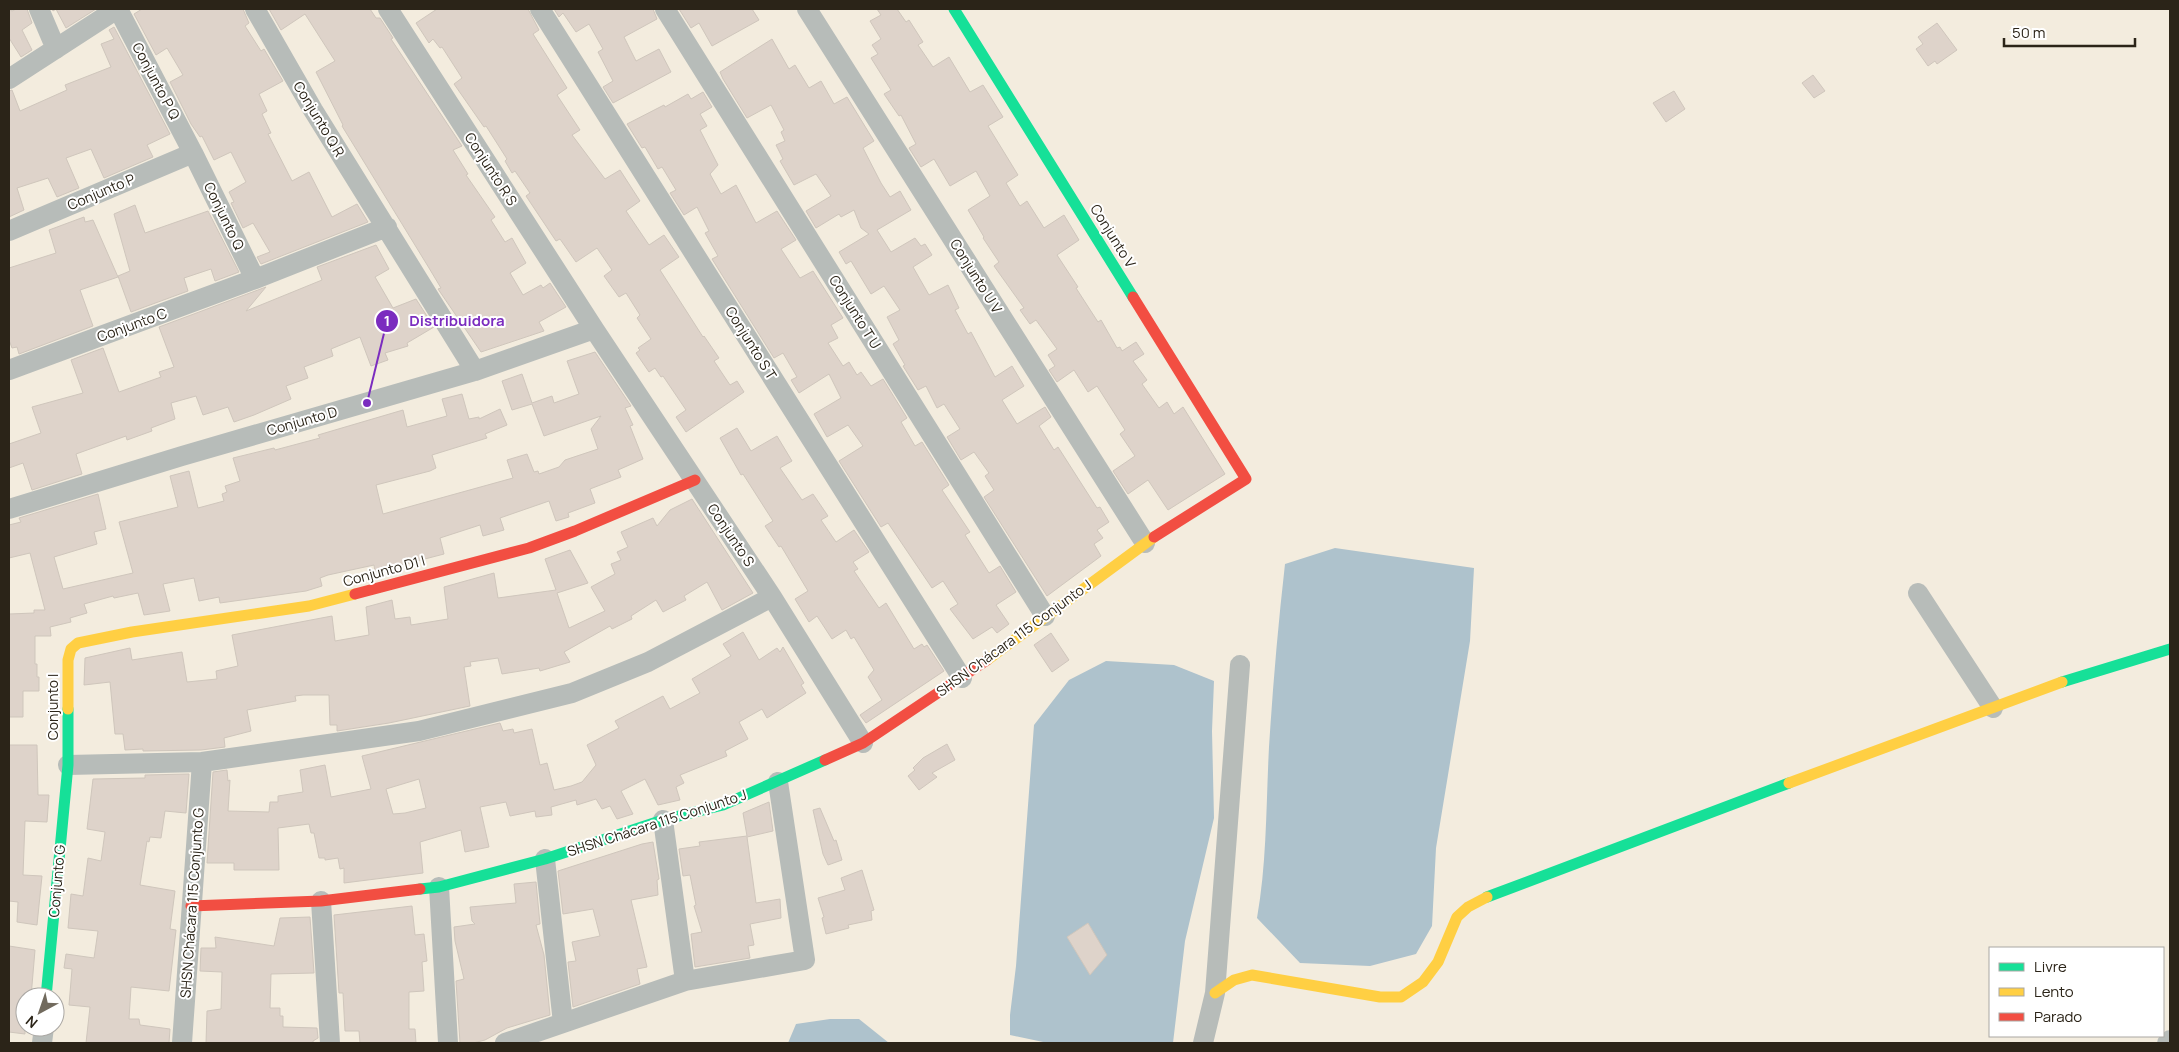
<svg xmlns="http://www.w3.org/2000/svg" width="2179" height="1052" font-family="Manrope,sans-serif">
<rect width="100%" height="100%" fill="#f3ecde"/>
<path fill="#aec2cc" d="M1335,548L1474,568L1470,641L1436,848L1432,926L1416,954L1370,966L1300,963L1257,918C1267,862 1266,804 1269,747C1273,685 1278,625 1285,564Z
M1106,661L1174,665L1214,681L1212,731L1214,818L1185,941L1173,1043H1048L1010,1035V1015L1016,966L1034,725L1069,680Z
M830,1019H859L889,1043H788L796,1024Z"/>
<path fill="#ded3ca" stroke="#cfc6bc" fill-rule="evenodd" d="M9,9L12,11L16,9H27L32,23L22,30L32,50L21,57L9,38Z
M52,9H96L66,28L56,9L53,11Z
M142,9H243L249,23L245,26L261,51L264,49L283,81L259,94L267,111L262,114L271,133L268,134L292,181L309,172L332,217L357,204L368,222L261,264L257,257L270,252L253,223L243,228L231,203L234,202L229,192L246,182L231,152L214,160L202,136L200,137L191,124L170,82L183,75L167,48L156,55L134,14Z
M269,9H370L376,18H380L393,38L391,39L462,146L453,150L468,174L466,175L495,217L491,220L505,242L512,238L526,263L510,273L523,295L541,285L543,288L550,283L566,307L539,322L544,331L481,352L438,289L441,288L429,268L342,126L343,125L316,72L335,61L305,14L281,30Z
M437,9H528L539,30L533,34L567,88L557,95L580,130L572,135L605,179L620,170L640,201L626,211L649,245L664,235L679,257L660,270L703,337L704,336L719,358L714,361L730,385L737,381L744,392L686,432L676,417L686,410L663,376L661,377L655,368L649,372L636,353L640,350L638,348L651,339L637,318L640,315L626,293L619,297L604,276L612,270L597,248L576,262L560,239L556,241L526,196L530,193L515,171L512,173L505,161L507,159L486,126L484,127L454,84L462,78L442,47L440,48L433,39L429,43L416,23Z
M554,9H653L657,19L624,37L636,61L659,49L671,72L613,103L603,87L613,81L598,52L603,49L589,24L576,32L563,13L559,17Z
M679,9H752L759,20L712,46L699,23L691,28Z
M877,9H897L906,22L909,20L923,42L918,45L933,67L949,57L970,92L983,85L1003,117L988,126L1018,175L1006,183L1020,206L1027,201L1044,228L1064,215L1079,240L1057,255L1078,287L1076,288L1098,322L1101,320L1117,348L1120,347L1122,351L1136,342L1144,354L1133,361L1147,380L1142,384L1159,408L1167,402L1174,414L1183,407L1225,474L1168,510L1148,480L1128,494L1113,471L1135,456L1120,434L1125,430L1097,386L1088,392L1074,370L1057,382L1049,370L1055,366L1048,355L1057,349L1036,320L1030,324L1020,310L1024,308L994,266L999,262L983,238L984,237L968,210L990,196L976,171L950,186L934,159L921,167L909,148L916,144L901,115L899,116L884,94L891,90L871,58L878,54L872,45L881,39L870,21L881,15Z
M1937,23L1957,50L1937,64L1935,61L1928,66L1916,49L1923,44L1918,37Z
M114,27L170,134L147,145L153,157L104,178L91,149L66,158L79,188L57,197L48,178L17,188L24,210L9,217V91L12,90L20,111L67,90L65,85L111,67L101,44L114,39L109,30Z
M772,39L789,69L795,65L809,88L821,81L834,104L847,97L874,141L863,148L881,183L890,197L900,191L911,210L877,230L891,252L915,238L921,246L925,244L932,255L913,267L929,295L948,285L959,308L955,310L968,334L971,332L995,377L1012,366L1024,386L1002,400L1017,424L1045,407L1051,417L1039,426L1054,450L1058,447L1097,508L1100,507L1109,522L1097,530L1103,538L1094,544L1101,556L1047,596L984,497L994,490L985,476L989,473L974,452L961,460L947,437L960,429L944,404L937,408L926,386L918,390L903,366L905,365L893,344L899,340L887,317L900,310L884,286L871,294L851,261L846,264L839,252L869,234L861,228L854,210L841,217L839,214L816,228L806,211L831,196L816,174L794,185L780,161L783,159L776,145L785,141L781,132L784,130L771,105L747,118L723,79L720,72Z
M1813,75L1825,91L1814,98L1802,83Z
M1674,91L1685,109L1666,122L1653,103Z
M703,92L712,107L700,114L707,126L700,130L718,165L710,174L721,194L736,185L756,223L777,211L796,240L781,249L800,278L813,271L843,318L831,325L838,338L828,343L843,366L849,362L857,375L861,372L871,386L883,379L907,418L901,422L915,446L922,442L949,485L942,490L970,532L965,535L989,573L1000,566L1016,592L996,605L1009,624L997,633L992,627L973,639L950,609L958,604L943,581L932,588L888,523L881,527L839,461L863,446L848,425L827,437L814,414L841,398L829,374L799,393L791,380L797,377L783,353L774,358L712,259L718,256L705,233L709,231L697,207L684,215L670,193L676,190L662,167L658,169L645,147L642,148L627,124L664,105L665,107L688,94L691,99Z
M135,205L145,233L208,211L239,272L215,281L211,269L184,278L188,291L131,312L118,276L130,271L114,214Z
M84,217L85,222L93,220L118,277L80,290L93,326L19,354L17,347L12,348L9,340V268L56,253L49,230Z
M376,245L389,269L375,277L393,308L416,299L434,327L407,343L408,346L385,353L388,360L371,366L360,337L331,349L333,356L304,367L308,378L286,386L291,399L254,415L234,422L228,407L203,415L196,396L171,403L175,419L151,428L152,431L127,440L126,436L76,454L82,474L32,490L23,463L9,468V444L41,433L32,407L83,393L71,360L103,348L119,392L161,377L159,372L174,367L159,327L266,287L246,311L322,280L317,267Z
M595,352L631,406L625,408L633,425L630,426L643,459L618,470L621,477L590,489L595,503L568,513L569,517L556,521L549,501L500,518L504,530L483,536L480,525L440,538L444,554L375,572L374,565L328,575L320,578L322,586L306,591L220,603L219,597L199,601L194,578L163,584L170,611L144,615L138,593L114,598L113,596L84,604L87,613L70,618L71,622L50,627L51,636H35V664H37V677H39V691H23V717H9V614L34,613V610H45L30,553L9,558V525L21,522L19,518L98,494L106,529L94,532L97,544L54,557L63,589L133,573L119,522L178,507L170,476L189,471L198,508L224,501L222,494L227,492L225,486L240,481L233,458L274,448L275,450L320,438L318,435L403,410L407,427L447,416L442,399L462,394L469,419L479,417V419L500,409L507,425L485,434L487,438L432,455L436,468L430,471L376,485L383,514L513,478L507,460L527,454L534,472L538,471L539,474L559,467L565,460L598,449L591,429L601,416L544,436L532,404L512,410L502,381L522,374L532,403L552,396L554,403L579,394L567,361Z
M737,428L751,451L777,436L792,461L780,468L802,500L813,494L828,516L821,520L836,542L854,530L869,552L853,562L858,569L854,571L879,608L886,603L914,649L922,644L924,647L927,645L944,671L866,723L860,715L882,700L868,677L874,670L854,637L851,639L846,630L832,639L817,616L809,622L795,599L808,591L781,546L779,547L765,526L773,521L743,474L741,475L720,438Z
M692,499L753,593L722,610L707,582L684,596L686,600L663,612L656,600L631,616L632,619L612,629L610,626L564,652L570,662L540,671L539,668L502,674L498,658L470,662L471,666L464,667L470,706L389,723L337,731V725H330L329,695H303L295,696L296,701L247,710L251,731L224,738L225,747L201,750L143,751V749L125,750L123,734H115L110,682L84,685L85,658L130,648L132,660L182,652L187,682L217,679L216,671L238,666L232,635L332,616L335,641L369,635L366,607L392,600L395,619L410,617L411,625L448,619L444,587L494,573L498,598L556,590L545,559L570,550L588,583L557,593L569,628L605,611L591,587L615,574L611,564L621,560L617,552L628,547L621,532L653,518L657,526L670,510Z
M743,632L759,660L777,648L780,652L783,647L804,683L801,685L806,693L767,718L762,709L739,722L748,739L725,751L727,756L680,775L684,783L676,787L680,800L658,805L645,779L621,791L633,814L617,819L610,806L602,809L596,799L577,805L576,800L551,807L552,815L536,817L535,811L510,816L506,802L480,807L489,847L465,852L461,830L420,842L423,873L344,883V868L340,869L338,858L325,860V858H319L314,833H311L309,824L278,828L279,870H234V863H207L213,772L227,770L228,781L230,780L228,811L269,812L270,802H278V796L303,792L300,770L325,765L331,797L371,789L362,756L500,723L503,731L513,729L514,733L532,729L540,765L547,763L554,790L571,786L582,782L596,765L587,745L619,728L615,721L663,696L670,709L700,693L692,679L731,656L723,644ZM419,779L426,808L405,813L393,814L386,789Z
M1051,633L1069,660L1052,672L1034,645Z
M947,744L955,760L932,773L937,777L919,790L908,776L915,770L913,768L923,758Z
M9,745H37L38,795H49L47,822L25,821L23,875L42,876L37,925L17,922L18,902L9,901Z
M189,774L186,813L165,811L161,838L150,837L149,842L147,841L140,885L175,891L170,929L176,930L169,991L131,987L129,1019H139L140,1025L170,1029L169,1043H86L90,1007L69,1005L72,969L64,968L66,954L94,958L98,931L68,928L71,894L83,896L88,858L101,861L105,832L87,829L93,779L145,778V775Z
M769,802L773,831L747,837L756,903L780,899L781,918L750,924L754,945L748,946L750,958L695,967L691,934L702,932L694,906L696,905L690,875L683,876L679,849L700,846L699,842L747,836L743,813Z
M820,808L834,841L836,840L842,860L828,865L823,854L813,810Z
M653,842L659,879L657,880L658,895L631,900L647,967L637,969L640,984L573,1007L568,962L576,961L572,942L600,936L593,909L563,914L558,871L642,844Z
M862,870L874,910L871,911L872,920L848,925L849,928L826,934L822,918L824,917L818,898L845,890L841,878Z
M536,882L540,924L536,925L544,955L550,1015L507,1028L485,1040L473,1043H460L456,981L464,979L455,941L454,927L475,924L472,921L470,907L516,903L514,884Z
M412,906L415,935L424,934L427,961L422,962L424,991L409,992V1029H415L416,1043H360L359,1031H345L343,993H339L334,915Z
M310,917L314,973L271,974L270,1008H280V1016H283V1027L317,1028L318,1038L313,1041V1043H206L207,1011L221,1009L222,972L200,971L201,948H216L215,937L274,946L280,918Z
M1088,923L1107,955L1090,975L1067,937Z
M9,946L35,950L31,997H25V1034L9,1032Z"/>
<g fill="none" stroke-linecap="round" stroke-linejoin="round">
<path stroke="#b7bcb9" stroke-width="20" d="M39,9L56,49
M118,9L193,153L255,279
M255,9L313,110L475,371
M388,9L594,329L772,597L863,743
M540,9L962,678
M665,9L1045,616
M807,9L1145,543
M9,79L117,9
M9,231L193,153
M9,370L255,279L387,227
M9,509L182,456L475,371L594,329
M1918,593L1993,708
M68,765L202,762L419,731L572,693L648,662L772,597
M663,820L685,981
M545,859L563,1023
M439,887L448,1043
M321,901L330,1043
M42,1043L44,1027
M182,1043L202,762
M505,1043L685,981L805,960L778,782
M1203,1043L1215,993L1240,665
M2167,1043L2170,1040"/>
<path stroke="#16e098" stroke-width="11" d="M954,9L1133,297
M2062,682L2170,649
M420,889L439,887L545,859L663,820L723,805L825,760
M1487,897L1789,783
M46,997L68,765V709"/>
<path stroke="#ffcf43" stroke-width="11" d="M987,660L1154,537
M68,709V660L71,649L78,643L132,632L309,606L355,594
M1789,783L2062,682
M1215,993L1234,980L1252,975L1380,997H1401L1423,982L1438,962L1457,917L1468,907L1487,897"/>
<path stroke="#f24e42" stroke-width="11" d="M1133,297L1246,479L1154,537
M355,594L529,548L575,531L695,480
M825,760L863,743L987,660
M191,906L321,901L420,889"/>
</g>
<g text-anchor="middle" stroke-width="4" stroke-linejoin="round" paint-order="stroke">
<g font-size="14" fill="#2b2418" stroke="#fff">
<text transform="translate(156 81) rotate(62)" y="5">Conjunto P Q</text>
<text transform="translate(319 119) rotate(59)" y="5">Conjunto Q R</text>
<text transform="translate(491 169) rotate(57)" y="5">Conjunto R S</text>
<text transform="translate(101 192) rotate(-23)" y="5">Conjunto P</text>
<text transform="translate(224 216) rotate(64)" y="5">Conjunto Q</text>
<text transform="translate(1113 236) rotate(58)" y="5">Conjunto V</text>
<text transform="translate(976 276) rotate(58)" y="5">Conjunto U V</text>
<text transform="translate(855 312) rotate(58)" y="5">Conjunto T U</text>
<text transform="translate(132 325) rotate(-20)" y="5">Conjunto C</text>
<text transform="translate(751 343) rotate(58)" y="5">Conjunto S T</text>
<text transform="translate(302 421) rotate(-16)" y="5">Conjunto D</text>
<text transform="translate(731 535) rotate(56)" y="5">Conjunto S</text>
<text transform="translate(384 571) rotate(-15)" y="5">Conjunto D1 I</text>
<text transform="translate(1014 638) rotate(-36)" y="5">SHSN Chácara 115 Conjunto J</text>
<text transform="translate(53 707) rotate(-90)" y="5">Conjunto I</text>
<text transform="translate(657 823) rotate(-18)" y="5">SHSN Chácara 115 Conjunto J</text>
<text transform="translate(57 881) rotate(-85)" y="5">Conjunto G</text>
<text transform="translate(192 903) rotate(-86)" y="5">SHSN Chácara 115 Conjunto G</text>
</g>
</g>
<path fill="none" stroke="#7b2cbf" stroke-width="2" d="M367 403L387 321"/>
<g fill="#7b2cbf" stroke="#fff" stroke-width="2">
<circle cx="367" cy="403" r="5"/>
<circle cx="387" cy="321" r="12"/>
</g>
<g font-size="15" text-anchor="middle" font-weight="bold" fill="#fff">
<text x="387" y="326">1</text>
</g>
<g font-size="15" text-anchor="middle" font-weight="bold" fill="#7b2cbf" stroke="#fff" stroke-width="4" stroke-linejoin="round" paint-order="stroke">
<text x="457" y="326">Distribuidora</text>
</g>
<rect width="2179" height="1052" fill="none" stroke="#2b2418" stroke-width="20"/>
<rect x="1989" y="947" width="175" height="90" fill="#ffffff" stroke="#aaa7a3"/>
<rect x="1999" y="963" width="25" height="8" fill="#16e098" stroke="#aaa7a3"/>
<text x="2034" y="972" font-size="15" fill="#2b2418">Livre</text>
<rect x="1999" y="988" width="25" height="8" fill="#ffcf43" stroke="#aaa7a3"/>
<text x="2034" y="997" font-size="15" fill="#2b2418">Lento</text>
<rect x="1999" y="1013" width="25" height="8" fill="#f24e42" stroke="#aaa7a3"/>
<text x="2034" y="1022" font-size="15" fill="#2b2418">Parado</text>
<g transform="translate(40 1012) rotate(220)"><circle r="24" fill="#ffffff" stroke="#aaa7a3"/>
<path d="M0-4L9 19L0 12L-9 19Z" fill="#716a5d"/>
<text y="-8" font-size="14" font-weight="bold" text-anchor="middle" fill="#2b2418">N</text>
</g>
<path d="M2004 38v8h131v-8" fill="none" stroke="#2b2418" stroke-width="2.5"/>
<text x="2012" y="38" font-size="15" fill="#2b2418" stroke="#ffffff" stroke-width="4" paint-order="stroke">50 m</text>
</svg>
